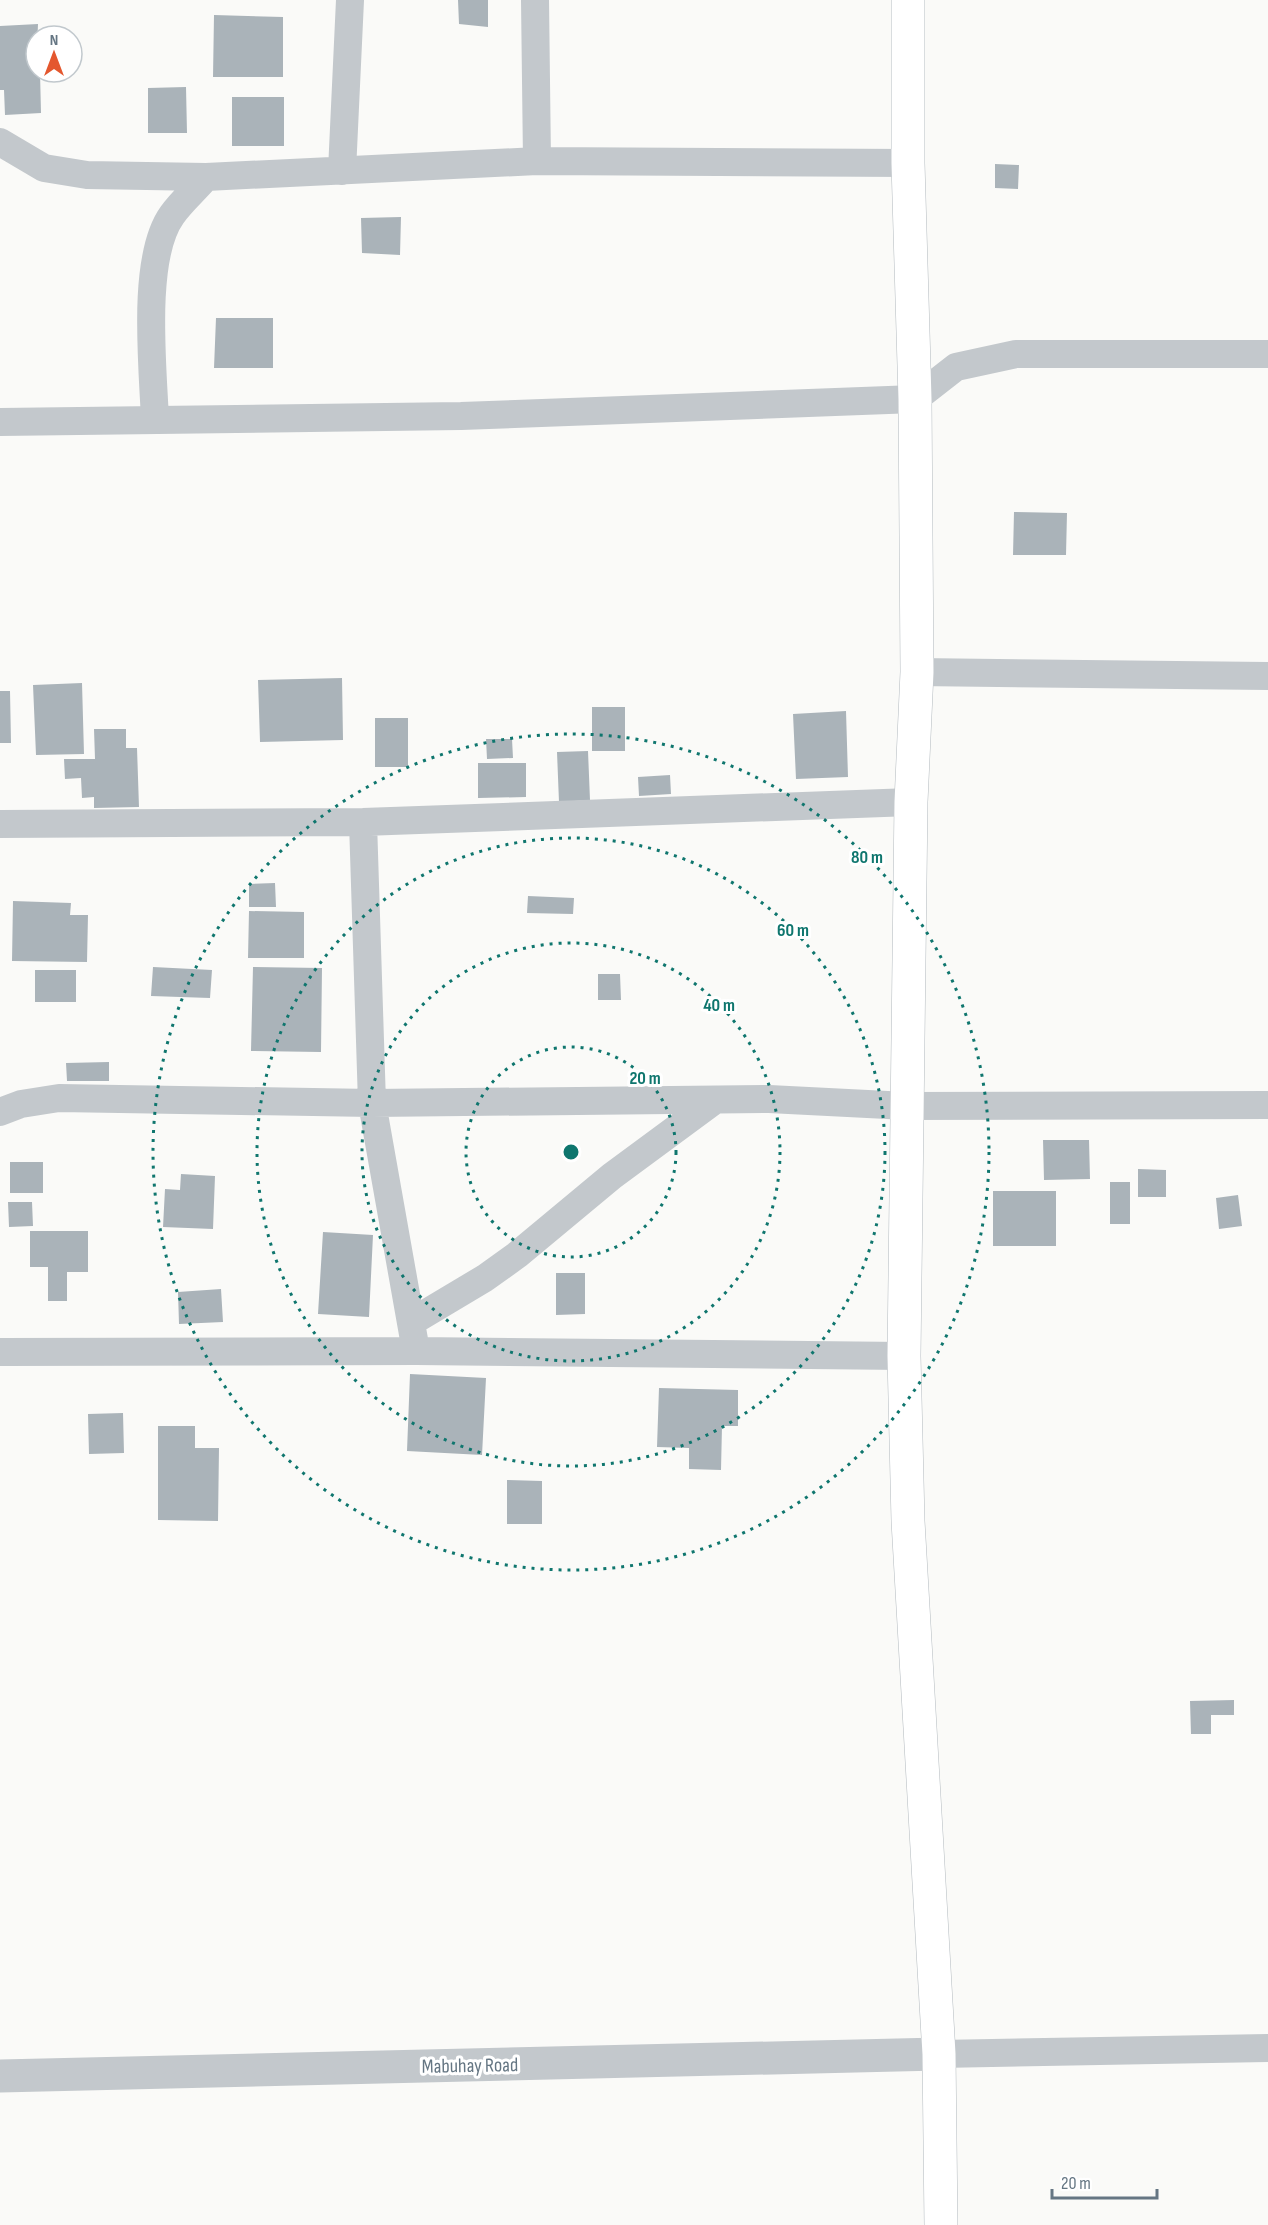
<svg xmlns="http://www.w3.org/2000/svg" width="1268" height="2225" font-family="'Sofia Sans Condensed',sans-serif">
<rect width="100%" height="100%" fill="#fafaf8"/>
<path fill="#aab3b9" d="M458,0H488V27L459,24Z
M214,15L283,17V77H213Z
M38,24L36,72H40L41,113L5,115L4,90H0V26Z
M186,87L187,133H148V88Z
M232,97H284V146H232Z
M995,164L1019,165L1018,189L995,188Z
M401,217L400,255L362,253L361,218Z
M216,318H273V368H214Z
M1014,512L1067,513L1066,555H1013Z
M342,678L343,740L260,742L258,680Z
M82,683L84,754L36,755L33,685Z
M0,691H10L11,743H0Z
M592,707H625V751H592Z
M846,711L848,777L796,779L793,714Z
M375,718H408V767H375Z
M94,729H126V748H137L139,807L94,808V797L82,798L81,778L65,779L64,759H95Z
M486,739H512L513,758L487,759Z
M588,751L590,800L559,802L557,752Z
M478,763H526V797L478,798Z
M670,775L671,794L639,796L638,777Z
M275,883L276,907H249V884Z
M528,896L574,898L573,914L527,913Z
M13,901L71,903L70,915H88L87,962L12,961Z
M249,911L304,912V958H248Z
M153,967L212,970L210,998L151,996Z
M253,967L322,968L321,1052L251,1051Z
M35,970H76V1002H35Z
M598,974H620L621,1000H598Z
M109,1062V1081H67L66,1063Z
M1043,1140H1089L1090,1179L1044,1180Z
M10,1162H43V1193H10Z
M1138,1169L1166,1170V1197H1138Z
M181,1174L215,1176L213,1229L163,1227L165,1189L180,1190Z
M1110,1182H1130V1224H1110Z
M993,1191H1056V1246H993Z
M1238,1195L1242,1226L1219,1229L1216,1198Z
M8,1202H32L33,1226L9,1227Z
M30,1231H88V1272H67V1301H48V1267H30Z
M323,1232L373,1235L369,1317L318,1314Z
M556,1273H585V1314L556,1315Z
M221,1289L223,1322L179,1324L178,1292Z
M410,1374L486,1378L482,1455L407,1451Z
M659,1388L738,1390V1426H722L721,1470L689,1469V1448L657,1447Z
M123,1413L124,1453L89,1454L88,1414Z
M158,1426H195V1448H219L218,1521L158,1520Z
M507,1480L542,1481V1524H507Z
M1234,1700V1715H1211V1734H1191L1190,1701Z"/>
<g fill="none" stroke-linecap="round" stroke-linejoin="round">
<g stroke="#b3babf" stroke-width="34">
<path id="secondary" d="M908,0V163L915,399L917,672L911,802L904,1356L908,1521L939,2054L941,2225"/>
</g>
<path stroke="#c3c8cc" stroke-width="28" d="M535,0L537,161
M0,142L44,168L87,175L206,177L537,161L908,163
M342,171L350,0
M155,420C153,368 141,258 172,215C181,202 195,190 206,177
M0,422L461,416L915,399L956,367L1016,354H1268
M917,672L1268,676
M363,822L372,1103L416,1351
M0,824L363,822L911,802
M0,1112L21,1104L59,1098L372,1103L769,1099L907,1106L1268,1105
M413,1321L485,1278L517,1255L612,1176L715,1100
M0,1352L416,1351L904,1356
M939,2054L1268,2048"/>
<path stroke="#c3c8cc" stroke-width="33" d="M0,2076L939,2054"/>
<use href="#secondary" stroke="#fff" stroke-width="33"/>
</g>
<g fill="none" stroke="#0f766e" stroke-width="3" stroke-dasharray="3 6">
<circle cx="571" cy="1152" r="105"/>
<circle cx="571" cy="1152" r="209"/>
<circle cx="571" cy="1152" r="314"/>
<circle cx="571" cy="1152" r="418"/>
</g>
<g text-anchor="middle" stroke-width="6" stroke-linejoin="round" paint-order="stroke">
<g font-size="20" fill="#657683" stroke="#fff">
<text transform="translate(470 2065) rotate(-1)" y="7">Mabuhay Road</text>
</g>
</g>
<circle cx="571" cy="1152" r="9" fill="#0f766e" stroke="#fff" stroke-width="3"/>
<g font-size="18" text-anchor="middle" font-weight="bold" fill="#0f766e" stroke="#fff" stroke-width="6" stroke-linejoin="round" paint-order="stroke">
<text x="867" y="863">80 m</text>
<text x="793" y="936">60 m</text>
<text x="719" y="1011">40 m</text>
<text x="645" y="1084">20 m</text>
</g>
<g transform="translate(54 54)"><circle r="28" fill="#ffffff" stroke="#c1c8cd" stroke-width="1.5"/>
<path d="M0-4.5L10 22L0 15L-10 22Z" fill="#e4572e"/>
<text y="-9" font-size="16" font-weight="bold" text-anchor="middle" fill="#657683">N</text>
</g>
<path d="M1052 2189v9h105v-9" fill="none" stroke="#657683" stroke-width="3"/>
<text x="1061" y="2189" font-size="18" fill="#657683" stroke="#ffffff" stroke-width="4.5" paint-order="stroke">20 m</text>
</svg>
